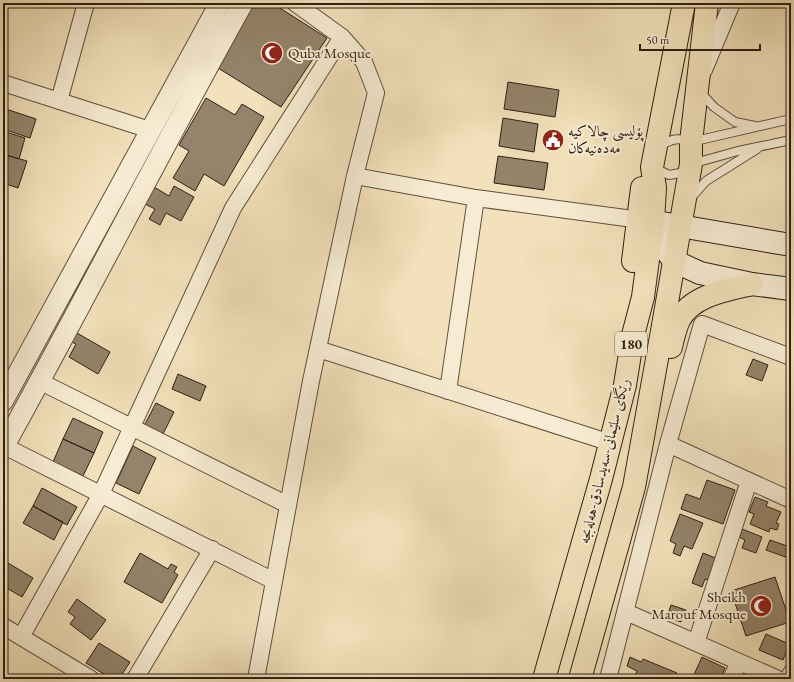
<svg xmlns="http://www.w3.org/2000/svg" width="794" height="682" font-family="'EB Garamond',Amiri,serif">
<rect width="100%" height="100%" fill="#f2e1bb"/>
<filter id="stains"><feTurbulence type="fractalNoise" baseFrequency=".005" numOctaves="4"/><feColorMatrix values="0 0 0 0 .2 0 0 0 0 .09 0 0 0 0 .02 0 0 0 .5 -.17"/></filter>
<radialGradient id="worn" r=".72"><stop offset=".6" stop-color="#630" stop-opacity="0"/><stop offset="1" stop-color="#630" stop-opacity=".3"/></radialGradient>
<path fill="#94846b" stroke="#2e1f15" d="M254,3H272L327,38L281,107L218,68Z
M508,82L559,90L555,117L504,109Z
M206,98L235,115L242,104L264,117L224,186L204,174L195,191L173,178L189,151L179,145Z
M3,108L36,119L30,138L3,129Z
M503,118L538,124L534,152L499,146Z
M3,131L25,138L19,159L3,154Z
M3,154L27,161L18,188L3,183Z
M498,156L548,163L544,190L494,183Z
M174,186L194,197L181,221L166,213L160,225L149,219L155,209L145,204L154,187L169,196Z
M70,329L110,352L98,374L69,357L76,344L65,339Z
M753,359L768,365L762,381L746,375Z
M178,374L206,386L200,401L172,389Z
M156,403L174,412L162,436L144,426Z
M73,418L103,432L94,453L63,439Z
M63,439L94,453L83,476L53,462Z
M133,446L156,458L139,494L116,483Z
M707,480L735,490L723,524L681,509L686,494L700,499Z
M42,488L77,507L67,525L33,506Z
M755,497L768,502L766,506L781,512L776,523L779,524L777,530L770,528L769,532L750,524L754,514L749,512Z
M33,506L63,522L54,540L23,523Z
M680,514L703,523L692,549L684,546L680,556L673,553L676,544L670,541Z
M742,529L762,537L756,553L742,548L745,540L739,537Z
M770,540L787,546L786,550L791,552V559L766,550Z
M140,553L168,569L171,564L177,567L174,572L178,575L162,603L124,582Z
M703,553L718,559L711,581L705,579L702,587L692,583Z
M3,560L33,578L22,597L3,586Z
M775,577L790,622L746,636L731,591Z
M77,599L106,620L91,640L70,624L75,617L68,612Z
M671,605L686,610L681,622L667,617Z
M766,634L789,644L783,660L759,650Z
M99,643L130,662L119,679H112L86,663Z
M630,657L641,662L643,659L677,673L674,679H634L637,671L627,666Z
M702,657L725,668L720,679H697L693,677Z"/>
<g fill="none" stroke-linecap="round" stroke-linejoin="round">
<g stroke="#5f503e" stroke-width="10">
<path id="service" d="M700,92L714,107L735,122L755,126
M659,146C672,139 678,137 691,142L791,119
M655,168L669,175L680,173L691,164L738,151L791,140
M690,199L706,181L757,149"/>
</g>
<g stroke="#5f503e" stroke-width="18">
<path id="minor" d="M704,70L732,3
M3,83L150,130
M59,101L86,3
M355,176L476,198L648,221
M318,349L611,443
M39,381L288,505
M448,391L476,198
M668,444L791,500
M4,446L274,581
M626,612L778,679
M3,626L91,679
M21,637L101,494L233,208L342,37
M696,643L749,481
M135,679L212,549
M256,679L311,381L355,176L376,93L364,62L342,37L295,3
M608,679L668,444L702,324L791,357
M731,679L739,662
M789,679L791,673"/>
</g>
<g stroke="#5f503e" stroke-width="22">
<path id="tertiary" d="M3,401L220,3
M3,448C85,300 161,150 243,3"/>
</g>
<g stroke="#2e1f15" stroke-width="24">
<path id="secondary" d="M653,222L661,243L674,261L700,273L752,284L791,289
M662,223L791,245"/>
</g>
<g stroke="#2e1f15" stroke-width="24">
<path id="trunk" d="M633,261L642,188
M671,347C673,338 675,329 679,320C692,295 727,290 752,284
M544,679L601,479L625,385L633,335L643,297L653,222L655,188L652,167L684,3
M580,679L634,487L662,331L691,164V142L707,3"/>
</g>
<use href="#service" stroke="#f7ecd3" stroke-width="8"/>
<use href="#minor" stroke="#f7ecd3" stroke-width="16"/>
<use href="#tertiary" stroke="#f7ecd3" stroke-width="20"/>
<use href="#secondary" stroke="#f7ecd3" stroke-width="22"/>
<use href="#trunk" stroke="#f2e1bb" stroke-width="22"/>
</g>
<defs>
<g id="mosque-disc" transform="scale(1.15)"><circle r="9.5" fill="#8f2418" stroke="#f7ecd3"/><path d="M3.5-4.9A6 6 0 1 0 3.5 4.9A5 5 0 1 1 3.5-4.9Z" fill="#fff"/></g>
<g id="civic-disc" transform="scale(1.15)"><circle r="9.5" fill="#8f2418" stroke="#f7ecd3"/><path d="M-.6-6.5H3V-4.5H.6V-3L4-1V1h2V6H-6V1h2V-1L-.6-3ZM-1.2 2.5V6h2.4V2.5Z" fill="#fff"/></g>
</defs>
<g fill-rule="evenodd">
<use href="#mosque-disc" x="272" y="53"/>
<use href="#civic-disc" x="553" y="140"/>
<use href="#mosque-disc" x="761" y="606"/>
</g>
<g text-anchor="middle" stroke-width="4" stroke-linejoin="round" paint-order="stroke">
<rect fill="#f7ecd3" stroke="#6a5c4e" stroke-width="1" x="615" y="332" width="32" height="24" rx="3"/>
<g font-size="14" font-weight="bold" fill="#2e1f15">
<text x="631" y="349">180</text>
</g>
<g font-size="15" fill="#2e1f15" stroke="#f7ecd3" text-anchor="start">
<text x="288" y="58">Quba Mosque</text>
<text x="568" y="136">پۆلیسی چالاکیە<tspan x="568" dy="17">مەدەنیەکان</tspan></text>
<text x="746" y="602" text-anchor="end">Sheikh<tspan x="746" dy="17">Marouf Mosque</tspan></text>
</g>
<g font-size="15" fill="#2e1f15" stroke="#f7ecd3">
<text transform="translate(604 461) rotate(-76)" y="5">رێگای سلێمانی-سەیدسادق-هەلەبجە</text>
</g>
</g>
<rect width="794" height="682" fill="none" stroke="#f2e1bb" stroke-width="16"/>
<rect x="4" y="4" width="786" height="674" fill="none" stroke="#2e1f15" stroke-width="2"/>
<rect x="8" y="8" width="778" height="666" fill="none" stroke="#2e1f15"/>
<path d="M640 44v6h120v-6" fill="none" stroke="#2e1f15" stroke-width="2"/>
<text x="646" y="44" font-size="12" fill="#2e1f15" stroke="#f7ecd3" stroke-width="3" paint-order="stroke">50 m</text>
<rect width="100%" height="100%" filter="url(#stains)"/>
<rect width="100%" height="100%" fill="url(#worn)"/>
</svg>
